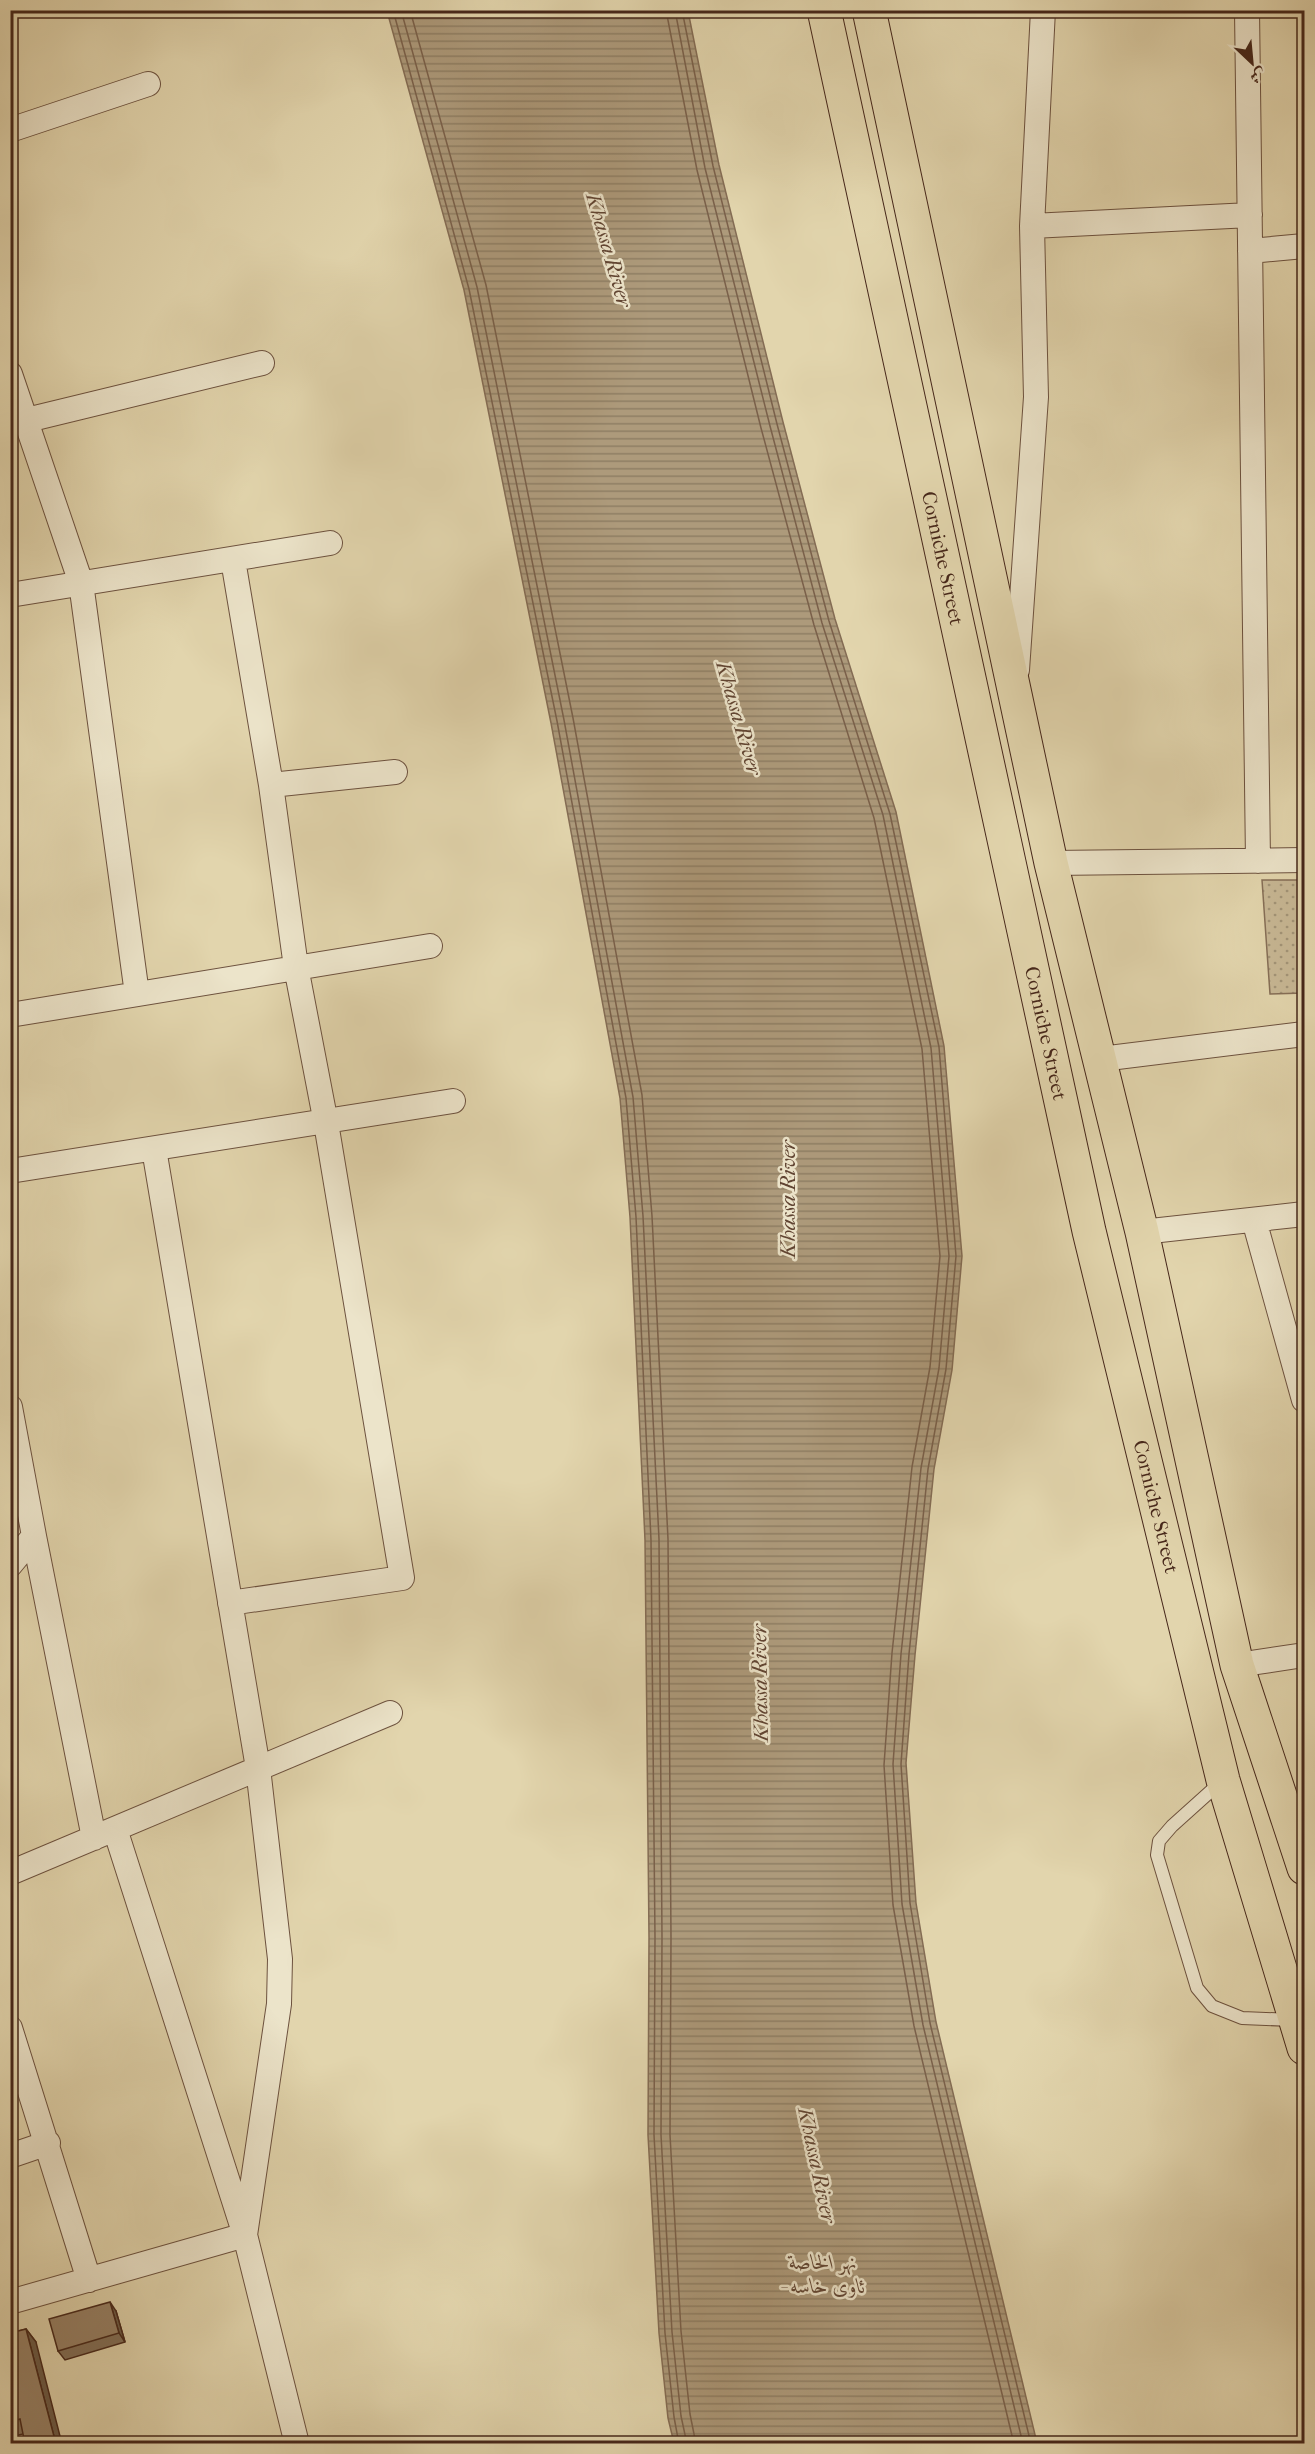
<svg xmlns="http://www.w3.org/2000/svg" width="1315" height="2454" font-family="'IM FELL French Canon',Amiri,serif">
<defs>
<pattern id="park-dots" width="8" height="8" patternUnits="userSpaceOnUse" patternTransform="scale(1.5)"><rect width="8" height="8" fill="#c7b794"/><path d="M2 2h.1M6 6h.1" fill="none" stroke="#a39578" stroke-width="1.8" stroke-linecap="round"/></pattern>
<pattern id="water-rules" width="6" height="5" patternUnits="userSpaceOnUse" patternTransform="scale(1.5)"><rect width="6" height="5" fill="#ad9a7b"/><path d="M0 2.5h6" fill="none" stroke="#8f7e64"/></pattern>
</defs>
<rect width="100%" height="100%" fill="#e2d5ad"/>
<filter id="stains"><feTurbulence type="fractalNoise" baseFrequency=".00333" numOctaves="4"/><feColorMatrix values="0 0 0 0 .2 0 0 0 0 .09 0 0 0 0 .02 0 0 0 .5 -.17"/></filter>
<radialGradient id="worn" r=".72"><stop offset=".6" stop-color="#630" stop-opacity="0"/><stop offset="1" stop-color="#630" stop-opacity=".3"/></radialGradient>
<path fill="url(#park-dots)" stroke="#866f57" stroke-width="1.5" d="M1262,880H1304V993L1270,994Z"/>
<path fill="url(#water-rules)" stroke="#846c54" stroke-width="1.5" d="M387,11H688L719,165L783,422L835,619L896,812L944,1046L962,1256L952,1370L934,1469L915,1655L906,1763L916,1903L936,2022L1037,2443H674L668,2418L659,2333L648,2135L649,1937L645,1540L630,1217L620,1098L551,723L464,290Z"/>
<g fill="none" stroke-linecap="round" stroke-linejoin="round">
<path stroke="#7a604a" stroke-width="1.5" d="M393,10L469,289L557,721L626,1098L636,1217L651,1540L655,1937L654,2135L665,2333L674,2417L679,2444
M401,10L477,287L564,720L633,1097L643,1216L659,1539L662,1937L661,2135L672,2332L681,2416L687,2444
M410,10L486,285L573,718L642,1095L652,1216L668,1539L671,1937L670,2135L681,2331L690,2414L696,2444
M666,10L697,170L761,428L814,625L874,818L922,1049L940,1256L930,1367L912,1467L892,1653L884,1765L893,1905L914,2026L1014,2444
M675,10L705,168L770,426L822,623L883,815L931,1048L949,1256L939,1368L921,1468L901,1654L893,1764L902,1904L923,2025L1023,2444
M682,10L713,166L777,424L829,621L890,814L939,1047L956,1256L946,1369L928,1469L909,1654L901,1764L910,1903L930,2023L1031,2444"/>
<g stroke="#6d523f" stroke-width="14">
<path id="lane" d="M1222,1781L1172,1826L1159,1841L1157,1855L1197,1988L1212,2006L1242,2018L1292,2020"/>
</g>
<g stroke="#6d523f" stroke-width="26">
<path id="street" d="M1043,10L1032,226L1250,215
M1247,10L1258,861
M10,130L148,84
M1250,251L1304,246
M10,374L81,583L137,994
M27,420L262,363
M10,595L330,543
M1017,670L1036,397L1032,226
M271,785L395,772
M1051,863L1304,860
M10,1015L430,946
M1101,1059L1304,1034
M10,1171L453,1101
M1254,1220L1304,1400
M1142,1232L1304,1214
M10,1407L34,1536L10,1565
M34,1536L94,1838
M230,1603L402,1578L326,1123L296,967L271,785L233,560
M1237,1665L1304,1655
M115,1829L245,2235L297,2444
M10,1873L390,1713
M10,2028L89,2280
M10,2156L48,2143
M10,2302L245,2235L279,2004L280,1959L258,1768L154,1149"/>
</g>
<g stroke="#46271a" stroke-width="35">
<g id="primary">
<path id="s1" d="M824,10L1089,1231L1223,1780L1304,2048"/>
<path d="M869,10L1051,863L1142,1232L1237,1665L1304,1868"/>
</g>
</g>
<use href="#lane" stroke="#ece4ca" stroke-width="12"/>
<use href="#street" stroke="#ece4ca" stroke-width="24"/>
<use href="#primary" stroke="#e2d5ad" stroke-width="33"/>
</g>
<path fill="#826f58" stroke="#46271a" stroke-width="1.5" d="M116,2311L125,2342L65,2360L58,2351Z
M26,2329L36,2342L23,2434L10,2437V2333Z"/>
<path fill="#6a5a47" stroke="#46271a" stroke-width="1.5" d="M110,2302L116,2311L125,2342L119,2333Z
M26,2329L36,2342L62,2444H56Z"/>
<path fill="#978166" stroke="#46271a" stroke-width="1.5" d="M110,2302L119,2333L58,2351L49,2319Z
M26,2329L56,2444H25L20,2419L10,2422V2333Z"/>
<g text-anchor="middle" stroke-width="5" stroke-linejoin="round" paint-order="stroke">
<g font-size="20" fill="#46271a" stroke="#ece4ca">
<text dy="7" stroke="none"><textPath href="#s1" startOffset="561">Corniche Street</textPath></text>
<text dy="7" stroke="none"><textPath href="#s1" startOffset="1047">Corniche Street</textPath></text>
<text dy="7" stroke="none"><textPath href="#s1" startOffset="1533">Corniche Street</textPath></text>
</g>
<g font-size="21" font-style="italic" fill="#604432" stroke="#ece4ca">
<text transform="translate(609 250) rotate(74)" y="7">Khassa River</text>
<text transform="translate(739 718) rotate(74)" y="7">Khassa River</text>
<text transform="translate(788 1199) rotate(-90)" y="7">Khassa River</text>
<text transform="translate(760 1683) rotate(-91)" y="7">Khassa River</text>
<text transform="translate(817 2165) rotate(78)" y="7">Khassa River</text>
<text x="823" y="2269">نهر الخاصة<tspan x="823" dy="24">- ئاوی خاسە</tspan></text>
</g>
</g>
<rect width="1315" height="2454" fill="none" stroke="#e2d5ad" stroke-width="36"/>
<rect x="12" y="12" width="1291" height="2430" fill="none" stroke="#46271a" stroke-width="3"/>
<rect x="18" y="18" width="1279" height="2418" fill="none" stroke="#46271a" stroke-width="1.5"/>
<g transform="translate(1252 63) rotate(154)" stroke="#ece4ca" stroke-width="4.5" paint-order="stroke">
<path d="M0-4.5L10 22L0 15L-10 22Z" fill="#46271a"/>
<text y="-9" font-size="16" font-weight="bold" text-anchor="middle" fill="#46271a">ش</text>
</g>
<rect width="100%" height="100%" filter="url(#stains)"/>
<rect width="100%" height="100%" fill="url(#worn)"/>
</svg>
